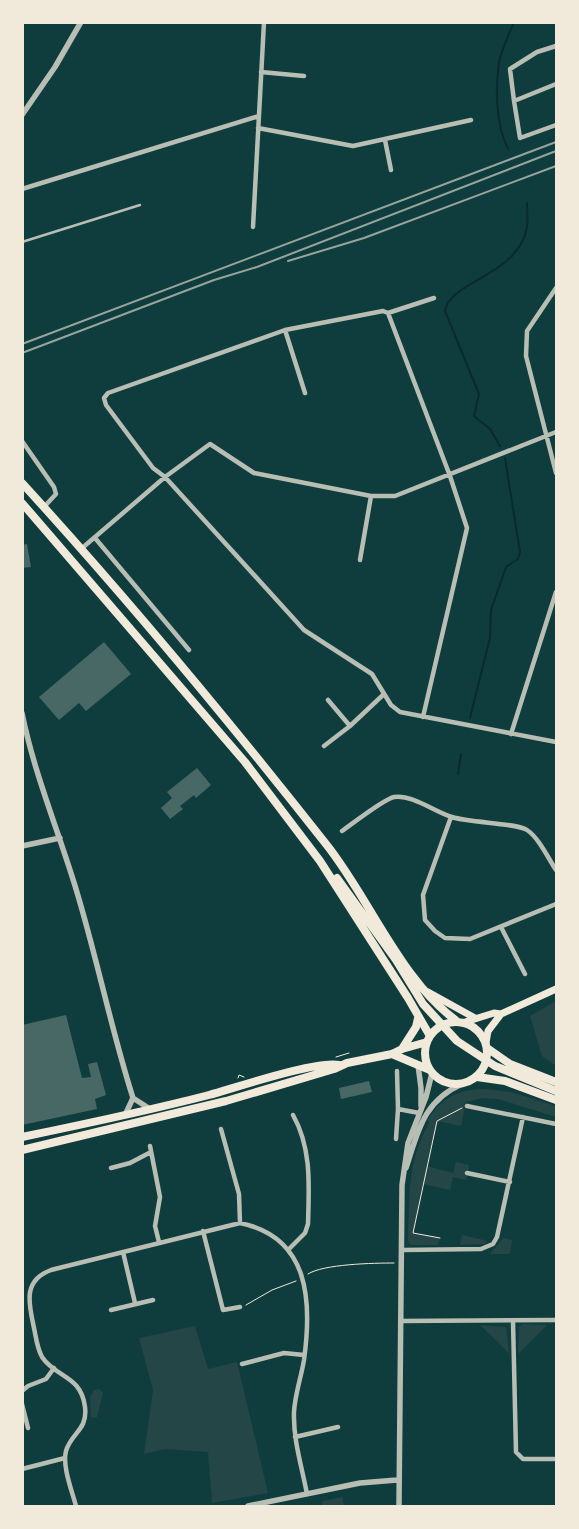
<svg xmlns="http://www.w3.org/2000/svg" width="579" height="1529" font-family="Inter,sans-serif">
<rect width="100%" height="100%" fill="#0f3d3e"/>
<path fill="#244646" d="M556,1001V1066L542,1056L530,1016Z
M486,1089L511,1092L556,1106V1117L498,1099L482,1098L466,1102L461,1126L437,1121L427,1166L453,1173L456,1162L469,1165L466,1180L453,1177L450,1190L423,1184L413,1233L440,1238L438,1245H412L409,1244L408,1238C410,1193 407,1163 429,1123L428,1120C442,1097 459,1089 486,1089Z
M462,1235L488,1241L484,1244L460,1245Z
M503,1238L512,1240L510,1254H490Z
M523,1324L547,1325L518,1354L519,1327Z
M480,1325L506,1327L509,1353Z
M195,1326L208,1369L237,1362L268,1493L212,1503L208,1452L165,1449L144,1454L153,1390L139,1338Z
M99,1389L103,1393L97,1417L94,1418L91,1417L90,1397L94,1390Z
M342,1497L344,1506H321L323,1501Z"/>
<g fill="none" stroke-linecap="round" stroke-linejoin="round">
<path stroke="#0a2a2b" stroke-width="2" d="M508,149C496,125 495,90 499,63C501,50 509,35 514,22
M500,446L490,429L474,416L479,394L445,311C449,281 519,276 527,227C528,220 527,211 527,203
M470,718L490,638L491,610L506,567L518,559L520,552L505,458
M458,774L461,754"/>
</g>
<path fill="#486865" d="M27,544L31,567L22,568V545Z
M104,642L131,674L86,711L79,703L59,720L39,697Z
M197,768L211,785L196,798L194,795L180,806L183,809L170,819L161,808L172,798L167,792Z
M66,1015L82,1078L91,1077L88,1064L97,1062L106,1095L95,1099L97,1109L22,1125V1025Z
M369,1081L372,1092L341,1099L339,1088Z"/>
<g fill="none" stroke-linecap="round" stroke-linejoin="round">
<path stroke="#f1e9da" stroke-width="1" d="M336,1057L349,1053
M238,1078L239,1075L244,1077
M440,1238L413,1233L437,1121L462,1108
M308,1274C323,1264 374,1263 394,1263
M246,1305L272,1290L296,1281"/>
<path stroke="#b8beb3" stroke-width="2.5" d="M22,242L140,205"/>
<path stroke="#b8beb3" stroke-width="4.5" d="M556,46L537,52L510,69L514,101L556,84
M261,72L304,76
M514,101L520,138L556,125
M258,128L353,146L471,120
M385,140L391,170
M22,189L259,116
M253,227L264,22
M556,288L527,331L526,356L556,473
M388,313L434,298
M285,330L305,393
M22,441L54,487L56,494L44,507
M95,538L189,650
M81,549L165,477L210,444L254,473L371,496H395L556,432
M360,560L371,496
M328,700L350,726L384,694
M423,717L467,528L450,476L388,313L383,311L285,330L108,393L104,398L106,405L153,468L165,477L304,630L372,674L391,705L400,712L556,742
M511,734L556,592
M324,746L350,726
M451,817L423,895L425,920L435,931L445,938L470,939L556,904
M342,831C352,824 384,799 394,797C412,794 435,812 452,817C470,823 517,823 527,830C539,838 548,858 556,870
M501,927L525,974
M467,1106L556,1124
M398,1109L419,1113
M221,1129L239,1194L240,1223
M396,1139L398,1109L397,1071
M150,1146L160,1197L155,1226L159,1242
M111,1168L130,1163L151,1152
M467,1173L510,1182
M203,1231L223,1310L240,1307
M289,1249L305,1233L308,1224C309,1186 312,1149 293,1115
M402,1250L481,1249L493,1244L497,1237L523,1117
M123,1252L135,1303
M111,1310L153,1300
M401,1321L556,1320
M513,1321L516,1452L523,1459H556
M242,1364L284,1353L304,1355
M22,1391L28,1386L46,1379L54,1368
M22,1404L28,1428
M295,1437L338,1427
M22,1469L65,1458
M76,1506C72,1491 62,1466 66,1451C71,1433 88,1430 85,1407C81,1375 56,1378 42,1357C37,1348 36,1337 34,1328C29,1304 22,1281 51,1270L240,1223C310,1237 312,1302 304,1360C301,1378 295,1394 294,1412C293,1440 302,1467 307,1494"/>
<path stroke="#b8beb3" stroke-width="5.5" d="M22,115L55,67L81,22
M22,713C34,773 58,830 76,889C97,958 111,1029 133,1098L125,1115
M22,846L60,838
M418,1065L421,1088V1106
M133,1098L150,1109
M406,1168C418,1132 423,1101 462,1084
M248,1506L360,1483L397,1480
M399,1506L402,1185L408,1143L426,1097L432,1073"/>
<path stroke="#f1e9da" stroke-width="7" d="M428,992L475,1018
M462,1023L494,1013L501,1014L556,989
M486,1043L488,1031L501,1014"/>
<path stroke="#f1e9da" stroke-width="8" d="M22,483C128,599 229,721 326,844C370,899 400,980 458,1022
M22,503L245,762L320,861L408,998L430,1036
M337,878L396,960L423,1004L457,1041L495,1066L556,1091
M425 1053a31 31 0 1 1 62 0a31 31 0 1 1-62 0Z
M487,1048L510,1064L556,1082
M402,1049L416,1027L418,1018
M392,1054L430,1070
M477,1077L505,1081L556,1100
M22,1137C85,1124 147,1111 209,1095C235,1088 317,1060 339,1065
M22,1150L226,1101L334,1069L347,1063L392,1054L402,1049L427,1042"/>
<path stroke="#97a49c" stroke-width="2" d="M288,261L364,238L556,166
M22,344L556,142
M22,353L214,280L257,267L556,151"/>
</g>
<rect width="579" height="1529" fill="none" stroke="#f1e9da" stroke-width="48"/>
</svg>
